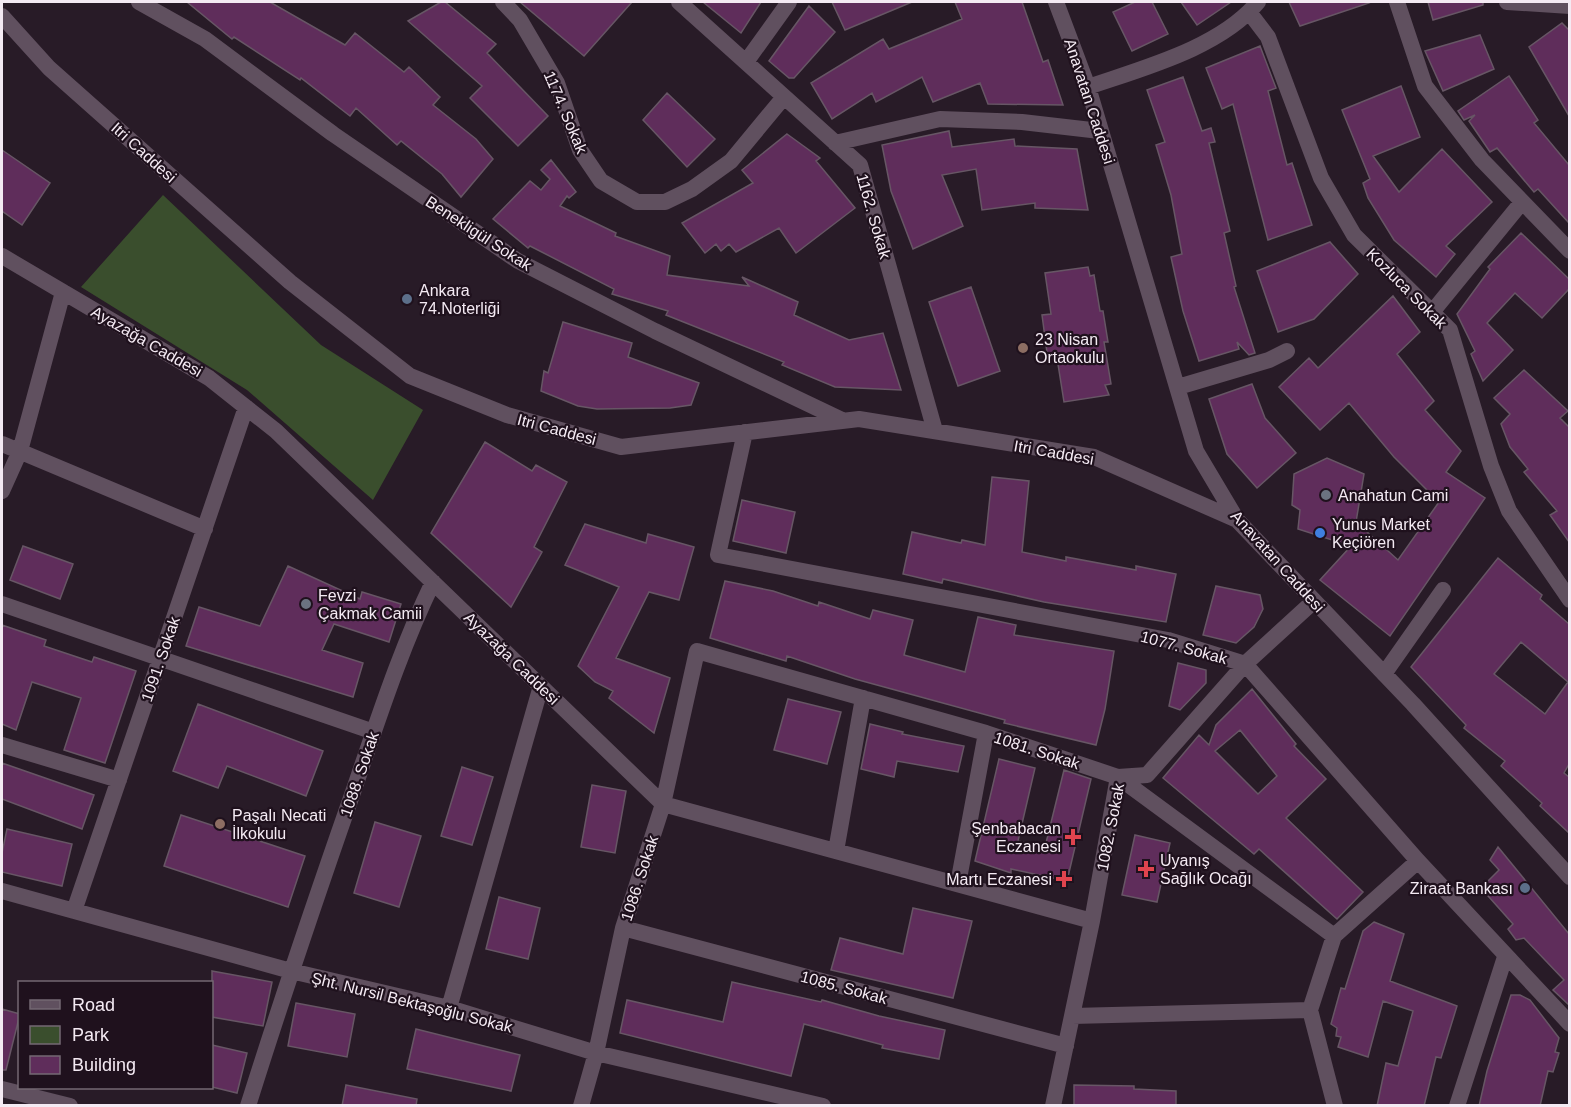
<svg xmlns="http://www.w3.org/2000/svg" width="1571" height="1107" font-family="Helvetica,sans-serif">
<rect width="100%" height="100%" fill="#281b27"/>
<path fill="#3a4e2d" d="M163,195L321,345L423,410L373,500L247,390L81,287Z"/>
<path fill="#5f2d5b" stroke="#675665" stroke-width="1.5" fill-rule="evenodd" d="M187,2H270L345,45L355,33L404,72L409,67L440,97L433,105L476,139L493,159L461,197L442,174L401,141L397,145L356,108L350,116L301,78L300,80L234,37L232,39Z
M441,2H445L496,44L487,53L548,116L518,146L470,98L482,86L408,21Z
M520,2H632L584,56Z
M703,2H761L741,33Z
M832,2H912L845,30Z
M955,2H1022L1043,62L1048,60L1063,105L988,104L980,83L933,102L922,77L876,102L872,93L832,119L811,83L883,39L889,49L962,19Z
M1135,2H1152L1168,34L1132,51L1113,12Z
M1181,2H1231L1197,25Z
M1289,2H1368L1369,3L1300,26Z
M1428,2H1483V5L1433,20Z
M809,6L835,32L794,78H789L769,61Z
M1562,23L1569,30V116L1529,47Z
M1480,35L1494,69L1443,91L1425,51Z
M1260,46L1276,88L1268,91L1287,165L1292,163L1312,225L1268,240L1233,104L1222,109L1206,68Z
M1509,76L1538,120L1534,123L1569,165V223L1538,189L1534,192L1497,148L1490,152L1469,121L1475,115L1464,120L1458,111Z
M1183,77L1202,131L1211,128L1215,142L1209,143L1230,231L1224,233L1236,286L1234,287L1255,353L1249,355L1237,342L1239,349L1199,361L1183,311L1171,257L1182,254L1171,195L1156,145L1165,142L1147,90Z
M1401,86L1420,137L1373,156L1399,192L1442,149L1492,202L1446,246L1455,254L1436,277L1394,240L1368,198L1363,183L1370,179L1342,110Z
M667,93L715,139L687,167L643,120Z
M949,131L952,147L1014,139L1015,146L1077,149L1088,210L1035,208V203L982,210L976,169L942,175L963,226L913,249L891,191L882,145Z
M787,134L820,158L816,161L855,208L796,253L779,228L736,252L729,244L721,251L716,244L705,253L682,223L753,183L742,170Z
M2,150L50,183L22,225L2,211Z
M551,160L576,192L569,198L567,196L560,206L616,233L615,236L670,256L667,275L749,286L742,277L798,302L794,315L849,340L883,333L901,390L835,387L782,365L784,362L666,315L668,311L612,294L614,289L530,246L528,248L493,219L530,181L541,190L550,179L541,170Z
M1521,233L1569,279V289L1542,318L1515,293L1487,323L1513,350L1483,381L1471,354L1475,351L1457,314L1490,269L1488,267Z
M1330,242L1358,274L1314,319L1278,332L1257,271Z
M1088,267L1090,276L1094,275L1100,311H1103L1108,342H1104L1111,384L1105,385L1109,395L1064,402L1057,358L1048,360L1042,315L1051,314L1045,273Z
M971,287L1000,371L958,386L929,302Z
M1393,296L1420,332L1397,354L1434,401L1425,410L1461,451L1446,472L1485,498L1390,636L1320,580L1351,546L1298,529L1300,510L1292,505L1294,474L1327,458L1364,474L1356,522L1398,560L1439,502L1394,457L1349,403L1320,430L1279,387L1309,358L1318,368Z
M563,322L632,343L628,357L699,383L691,405L670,408L597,409L578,406L541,391L544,371L548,373Z
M1524,370L1568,411L1560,418L1569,427V542L1550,515L1557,511L1524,472L1528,469L1510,447L1501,424L1510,414L1494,398Z
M1252,384L1265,418L1296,453L1257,488L1227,454L1209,399Z
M485,442L532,471L536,465L567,482L534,547L542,552L511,607L431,533Z
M992,477L1029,481L1022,552L1066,561V557L1136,570V566L1176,574L1166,622L1044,602L943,579L942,583L903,574L912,532L961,543L962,540L985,545Z
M742,500L795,512L786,553L733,541Z
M585,524L646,543L648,534L694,547L679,600L649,592L616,658L670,678L654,733L609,698L613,691L595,682L578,666L619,587L565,565Z
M23,546L73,564L60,599L10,580Z
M1498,558L1542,595L1540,599L1569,624V764L1564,773L1569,777V833L1540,806L1542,803L1501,766L1505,761L1464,728L1466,725L1411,667ZM1521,642L1568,682L1545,714L1494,674Z
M288,566L360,599L362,592L401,604L389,642L334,624L322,650L363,663L353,697L186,646L199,607L260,626Z
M725,581L773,591L818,606L819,602L870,619L873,610L913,620L904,655L965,672L978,617L1016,625L1014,635L1114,651L1105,709L1096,745L1004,723L1005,720L855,679L787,656L786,661L710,638Z
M1216,586L1260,595L1263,609L1254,627L1236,643L1203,635Z
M2,625L46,640L44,646L92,662L94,657L136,671L105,763L64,750L81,698L32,682L16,730L2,724Z
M1178,663L1206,670V683L1180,710L1169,706Z
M1252,689L1296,744L1294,746L1326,779L1286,818L1363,892L1337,919L1259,849L1254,854L1163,778L1199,735L1209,745L1216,725ZM1240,730L1277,776L1258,794L1215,751Z
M788,699L841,712L827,764L774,750Z
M198,704L323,751L306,796L227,766L218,788L173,771Z
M870,724L903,732L902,734L964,746L958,772L897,761L894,777L861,769Z
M999,759L1035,768L1018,841L1045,847L1064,770L1091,779L1067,881L1011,869V873L975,861Z
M2,763L94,795L82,829L2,799Z
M462,767L493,777L472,845L441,836Z
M592,785L626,791L615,853L581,847Z
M181,815L305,856L288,907L164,866Z
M375,822L421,836L399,907L354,893Z
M7,829L72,844L62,886L2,872V853Z
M1135,835L1170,843L1157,902L1122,895Z
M1498,847L1569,934V1005L1553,990L1564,980L1524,938L1516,940L1508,929L1513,924L1481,888L1499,870L1490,860Z
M499,897L540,908L528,959L486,949Z
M913,908L972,921L953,998L831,970L840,938L903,954Z
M1374,922L1404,934L1390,981L1457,1006L1441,1058L1436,1057L1424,1106H1377L1386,1063L1398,1066L1413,1011L1383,1001L1368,1057L1338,1047L1341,1037L1336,1036L1337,1028L1331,1024L1341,988L1345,989L1363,931Z
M212,971L272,982L263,1026L212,1017Z
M732,982L821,1002L822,1000L879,1016L945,1030L939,1059L882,1048L883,1045L804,1024L791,1076L620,1033L627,1000L723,1022Z
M1511,995H1520L1530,1000L1559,1038L1555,1052L1559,1053L1553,1072L1548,1071L1540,1106H1479L1487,1071Z
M296,1003L355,1014L347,1057L288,1046Z
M2,1009L20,1014L6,1070H2Z
M416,1029L520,1055L511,1091L407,1069Z
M212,1045L247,1053L237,1093L212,1087Z
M346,1085L417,1099L416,1106H342Z
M1074,1085L1134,1086V1089L1176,1091V1106H1074Z"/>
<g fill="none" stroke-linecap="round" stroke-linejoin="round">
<path stroke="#60505f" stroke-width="16" d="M139,2L205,39L333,134L518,261L655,331L842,420
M503,2L520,20L557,83L580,150L601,181L637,202H665L692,189L731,161L784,97
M679,2L860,165L935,431
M1056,2L1088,87L1196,451L1237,520L1413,704L1570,877
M1397,2L1425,86L1482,160L1570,251
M1507,2L1570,6
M1249,12L1268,37L1321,178L1354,235L1450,330L1491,466L1509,511L1570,600
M2,16L49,68L290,282L410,376L507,415L621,447L859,419L1094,457L1237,520
M746,62L789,2
M1088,87C1143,68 1220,48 1258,2
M835,143L940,119L1022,122L1100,131
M2,256L209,378L276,431L663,804L1092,921
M1433,311L1522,202
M1178,387L1269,360L1287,351
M745,432L718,555L1168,640L1245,664L1418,861L1570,1024
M2,444L205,529
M2,491L20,451L63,292
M2,604L374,732
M1384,674L1443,590
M2,745L119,780
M836,851L863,698
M958,884L986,733
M2,891L291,971L449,1008L596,1053L823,1106
M74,911L246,407
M623,928L1066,1046
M449,1008L541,686
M1072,1016L1310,1010
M2,1089L70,1106
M248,1106C281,1001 316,898 352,795C377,723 400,650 433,582
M581,1106L596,1053L623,928L663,804L697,651L986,733L1118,777L1334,936
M1053,1106L1092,921L1118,777L1147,775L1245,664L1314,601
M1335,1106L1310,1010L1334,936L1418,861
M1457,1106L1505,957"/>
</g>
<g fill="#5c6f8a" stroke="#1f111d" stroke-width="2">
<circle cx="407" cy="299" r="6"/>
<circle cx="1525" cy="888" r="6"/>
</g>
<g fill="#8d6e63" stroke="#1f111d" stroke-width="2">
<circle cx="1023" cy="348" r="6"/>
<circle cx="220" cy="824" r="6"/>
</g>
<g fill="#6b7280" stroke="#1f111d" stroke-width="2">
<circle cx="1326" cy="495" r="6"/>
<circle cx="306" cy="604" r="6"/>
</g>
<circle fill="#3f7fe0" stroke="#1f111d" stroke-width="2" cx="1320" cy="533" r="6"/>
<g fill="#e0444e" stroke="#1f111d" stroke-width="2">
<path d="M1070 828h6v6h6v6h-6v6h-6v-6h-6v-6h6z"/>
<path d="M1143 860h6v6h6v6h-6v6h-6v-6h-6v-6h6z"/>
<path d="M1061 870h6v6h6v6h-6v6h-6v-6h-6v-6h6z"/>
</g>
<g text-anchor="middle" stroke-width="4.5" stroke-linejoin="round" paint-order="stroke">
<g font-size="16" fill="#f4eaf3" stroke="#1f111d">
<text transform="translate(1090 101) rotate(72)" y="6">Anavatan Caddesi</text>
<text transform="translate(566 112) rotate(67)" y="6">1174. Sokak</text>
<text transform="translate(144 152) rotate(42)" y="6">Itri Caddesi</text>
<text transform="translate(874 216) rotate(74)" y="6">1162. Sokak</text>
<text transform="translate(479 233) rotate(33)" y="6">Benekligül Sokak</text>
<text transform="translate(1407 288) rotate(45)" y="6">Kozluca Sokak</text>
<text transform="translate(147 341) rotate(30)" y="6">Ayazağa Caddesi</text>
<text transform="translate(557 429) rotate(15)" y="6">Itri Caddesi</text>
<text transform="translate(1054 452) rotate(10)" y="6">Itri Caddesi</text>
<text transform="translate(1278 561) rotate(48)" y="6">Anavatan Caddesi</text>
<text transform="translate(1184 647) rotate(15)" y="6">1077. Sokak</text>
<text transform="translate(512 658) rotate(44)" y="6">Ayazağa Caddesi</text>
<text transform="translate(160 659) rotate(-71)" y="6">1091. Sokak</text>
<text transform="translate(1037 750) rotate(18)" y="6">1081. Sokak</text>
<text transform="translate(359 774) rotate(-71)" y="6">1088. Sokak</text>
<text transform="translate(1110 827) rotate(-79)" y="6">1082. Sokak</text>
<text transform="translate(639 878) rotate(-72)" y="6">1086. Sokak</text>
<text transform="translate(844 987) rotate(15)" y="6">1085. Sokak</text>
<text transform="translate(412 1002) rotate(14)" y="6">Şht. Nursil Bektaşoğlu Sokak</text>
</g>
<g font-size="16" fill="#f4eaf3" stroke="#1f111d" text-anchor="start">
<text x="419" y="296">Ankara<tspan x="419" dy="18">74.Noterliği</tspan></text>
<text x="1035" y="345">23 Nisan<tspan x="1035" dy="18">Ortaokulu</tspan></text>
<text x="1338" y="501">Anahatun Cami</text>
<text x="1332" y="530">Yunus Market<tspan x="1332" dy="18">Keçiören</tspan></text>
<text x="318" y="601">Fevzi<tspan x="318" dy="18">Çakmak Camii</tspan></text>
<text x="232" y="821">Paşalı Necati<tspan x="232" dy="18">İlkokulu</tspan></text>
<text x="1061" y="834" text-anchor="end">Şenbabacan<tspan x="1061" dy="18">Eczanesi</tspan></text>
<text x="1160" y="866">Uyanış<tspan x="1160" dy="18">Sağlık Ocağı</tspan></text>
<text x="1052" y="885" text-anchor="end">Martı Eczanesi</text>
<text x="1513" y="894" text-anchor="end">Ziraat Bankası</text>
</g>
</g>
<rect width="1571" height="1107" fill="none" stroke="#f4eaf3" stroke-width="6"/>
<rect x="18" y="981" width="195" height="108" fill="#1f111d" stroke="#746873" stroke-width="1.5"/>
<rect x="30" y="1000" width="30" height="9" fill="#60505f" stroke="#746873" stroke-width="1.5"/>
<text x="72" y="1011" font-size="18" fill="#f4eaf3">Road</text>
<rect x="30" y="1026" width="30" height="18" fill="#3a4e2d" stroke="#746873" stroke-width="1.5"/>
<text x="72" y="1041" font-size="18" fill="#f4eaf3">Park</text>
<rect x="30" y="1056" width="30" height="18" fill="#5f2d5b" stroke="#746873" stroke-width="1.5"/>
<text x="72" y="1071" font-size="18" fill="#f4eaf3">Building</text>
</svg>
